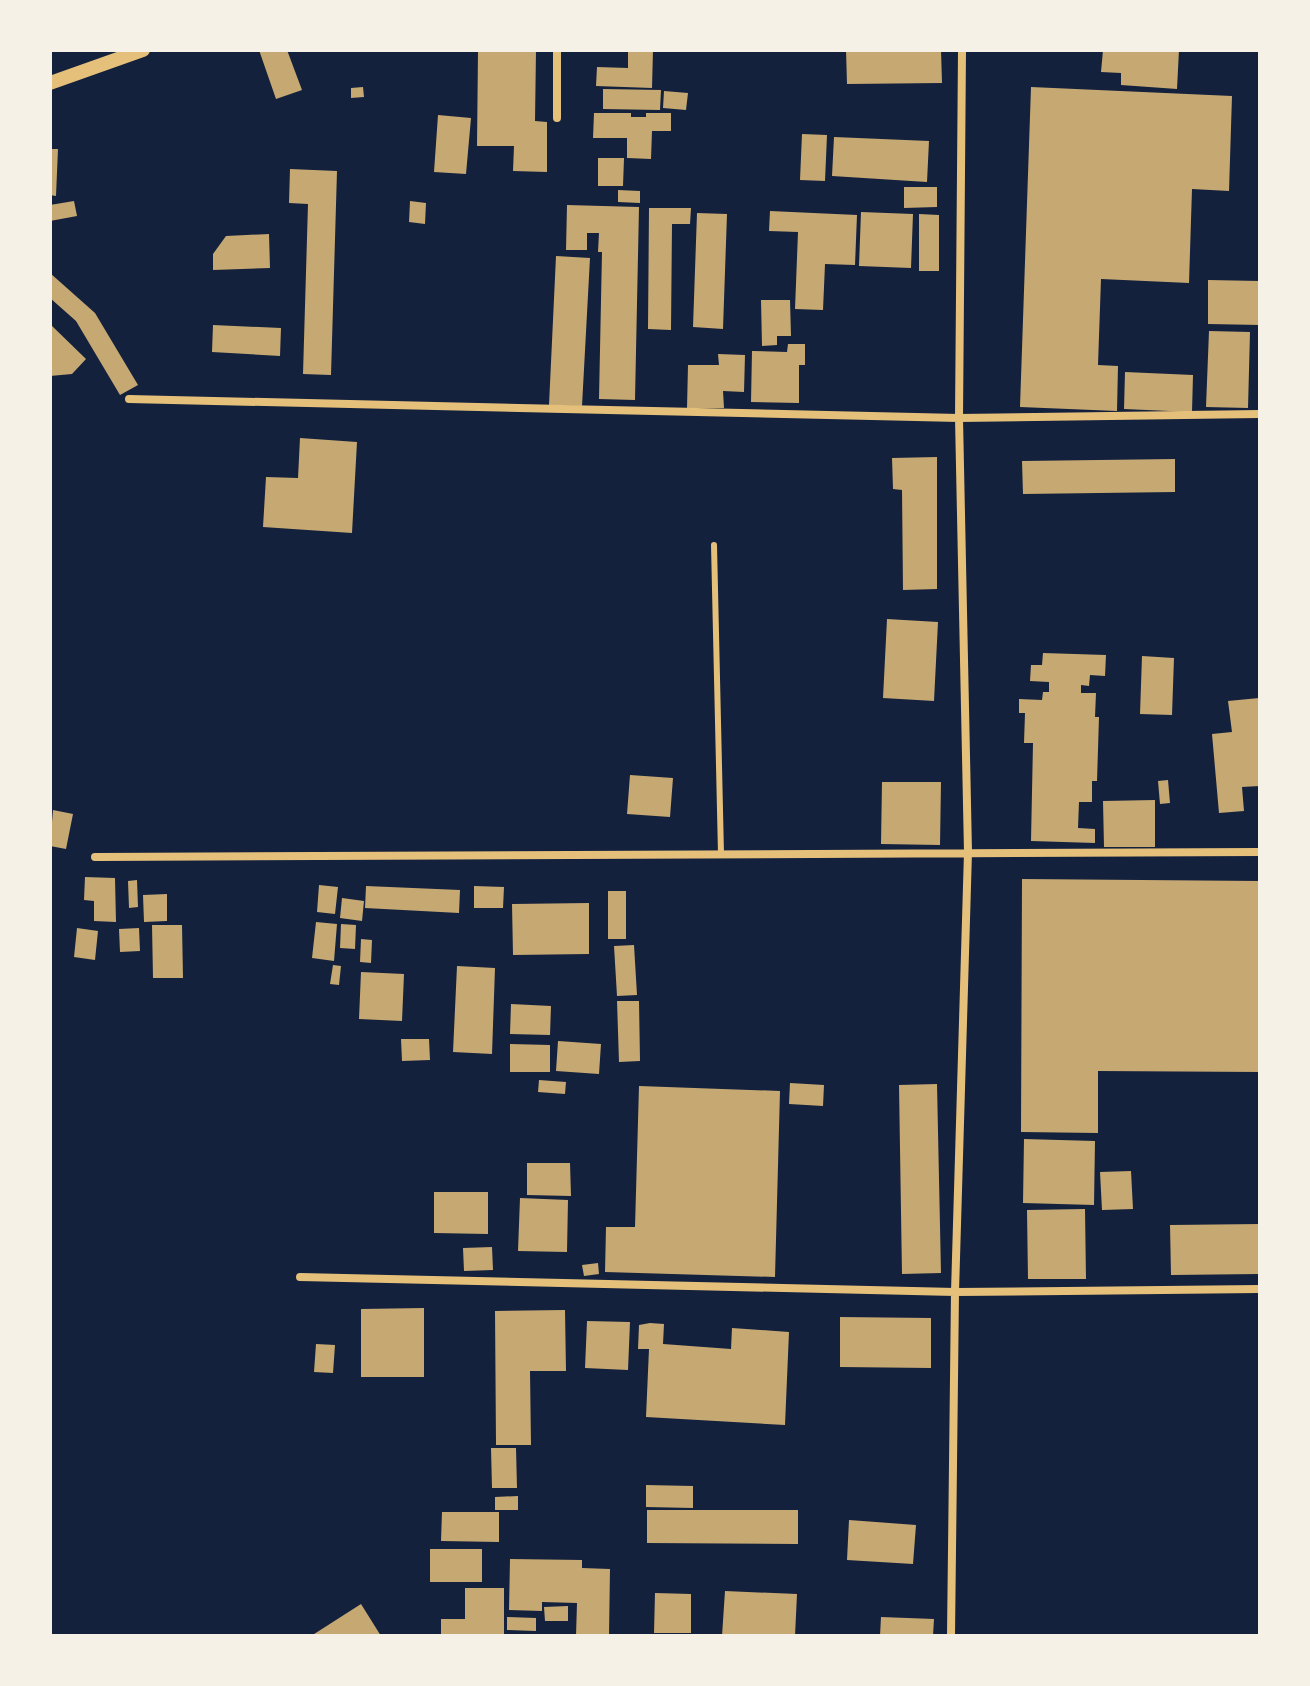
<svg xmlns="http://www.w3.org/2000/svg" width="1310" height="1686" font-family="Inter,sans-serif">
<rect width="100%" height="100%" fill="#14213d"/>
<path fill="#c6a872" d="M259,50H287L302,90L276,99Z
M478,50H536L535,121L547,122V172L513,171L514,146H477Z
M628,50H653L652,88L596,86L597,67L628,68Z
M846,50H941L942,83L847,84Z
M1103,50H1179L1177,89L1121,85V73L1101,72Z
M363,87L364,97L351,98V88Z
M1031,87L1232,96L1229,191L1192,189L1189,283L1101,279L1098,365L1118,366L1117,411L1020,407Z
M603,89L661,90L660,110L603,109Z
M664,91L688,93L686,110L663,108Z
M594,113H631V117H646V113H671V131H652L651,159L627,158V138H593Z
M438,115L471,118L466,174L434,172Z
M802,134L827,135L825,181L800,180Z
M834,137L929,141L927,182L832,176Z
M50,149H58L56,196L50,195Z
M598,158H624L623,186H598Z
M290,169L337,171L331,375L303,374L308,204L289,203Z
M904,187H937V207L904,208Z
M618,190L640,191V203L618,202Z
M74,201L77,216L50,221V205Z
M410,201L426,203L425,224L409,222Z
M567,205L639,207L635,400L599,399L602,252H598L599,233H587V250H566Z
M649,208H691L690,224H672L671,330L648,329Z
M770,211L857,215L855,265L825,264L823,310L795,309L798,232L769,231Z
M861,212L913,214L911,268L859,266Z
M697,213L727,214L723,329L693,327Z
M919,214L939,215V271H919Z
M269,234L270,268L213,270V254L226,236Z
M556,256L590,258L582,406L549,405Z
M50,273L95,313L138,385L120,395L76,321L50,298Z
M1208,280L1260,281V325L1208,324Z
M761,300H790L791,336H777V345L762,346Z
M50,324L86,359L72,374L50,376Z
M213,325L281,328L280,356L212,352Z
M1209,331L1250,332L1248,408L1206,407Z
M788,344H805V365H799V403L751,402L752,351L787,352Z
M718,354L745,355L744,392L723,391L724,408H687L688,365H719Z
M1125,372L1193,375L1192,412L1124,409Z
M300,438L357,442L352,533L263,527L266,477L298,478Z
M937,457V589L903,590L902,490L893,489L892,458Z
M1175,459V492L1023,494L1022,461Z
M887,619L938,622L934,701L883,698Z
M1043,653L1106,655L1105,676L1090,675L1089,686L1081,685V693H1096L1095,717H1099L1097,781H1092V802H1079L1078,828L1095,829V843L1031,841L1033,743H1024L1025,713H1019V699L1042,700L1043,692H1049V682L1030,681L1031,665H1042Z
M1142,656L1174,658L1172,715L1140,714Z
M1259,698L1260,786L1242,787L1244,811L1219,813L1212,734L1232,732L1228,701Z
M630,775L673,778L670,817L627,814Z
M1168,780L1170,803L1160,804L1158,781Z
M882,782H941L940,845L881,844Z
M1155,800V847H1104L1103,801Z
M53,810L73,814L66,849L50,846Z
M85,877L115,878L116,922L94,921V901L84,900Z
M1022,879L1260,881V1072L1098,1071V1133L1021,1132Z
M137,880L138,907L129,908L128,881Z
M319,885L338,887L335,914L317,912Z
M366,886L460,890L459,913L365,908Z
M474,886L504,887L503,908H474Z
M608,891H626V939H608Z
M167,894V921L144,922L143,895Z
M342,898L364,901L362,921L340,918Z
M589,903V954L513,955L512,904Z
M316,922L337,924L334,961L312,958Z
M341,924L356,925L355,949L340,948Z
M152,925H182L183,978H153Z
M77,928L98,931L95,960L74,957Z
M139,928L140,951L120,952L119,929Z
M361,939L372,940L371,963L360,962Z
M634,945L637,995L617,996L614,946Z
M333,965L341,966L339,985L330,984Z
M457,966L495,968L492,1054L453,1052Z
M361,972L404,974L402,1021L359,1019Z
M617,1001H639L640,1061L619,1062Z
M511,1004L551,1006L550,1035L510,1034Z
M401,1039H429L430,1060L402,1061Z
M558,1041L601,1044L599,1074L556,1071Z
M510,1044L550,1045V1072H510Z
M539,1080L566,1082L565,1094L538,1092Z
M790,1083L824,1085L823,1106L789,1104Z
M937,1084L941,1273L902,1274L899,1085Z
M639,1086L780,1091L775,1277L605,1272L606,1227H635Z
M1024,1139L1095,1141L1094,1205L1023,1203Z
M527,1163H570L571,1196L527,1195Z
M1131,1171L1133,1209L1102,1210L1100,1172Z
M434,1192H488V1234L434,1233Z
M520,1198L568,1200L567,1252L518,1251Z
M1085,1209L1086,1279H1028L1027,1210Z
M1260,1224V1274L1171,1275L1170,1225Z
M492,1247L493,1270L464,1271L463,1248Z
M598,1263L599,1274L584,1276L582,1265Z
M424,1308V1377H361V1309Z
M565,1310L566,1371H530L531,1445H496L495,1311Z
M840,1317L931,1318V1368L840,1367Z
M587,1321L630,1322L628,1370L585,1368Z
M650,1323L664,1324L663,1344L731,1349L732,1328L789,1332L785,1425L646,1417L649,1349H638L639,1325Z
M316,1344L335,1345L333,1373L314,1372Z
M491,1448H516L517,1488H492Z
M646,1485L693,1486V1508L646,1507Z
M518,1496V1510H495V1497Z
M647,1510H798V1544L647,1543Z
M442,1512H499V1542L441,1541Z
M849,1520L916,1525L913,1564L847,1560Z
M430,1549H482V1582H430Z
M510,1559L582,1560V1568L610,1569L609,1636H576L577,1603L542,1602V1611L509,1610Z
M465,1588H504V1636H441V1619H465Z
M725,1591L797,1594L795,1636H722Z
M655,1593L691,1594V1633H654Z
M361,1604L381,1636H311Z
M568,1606V1621H545L544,1607Z
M507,1617L536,1618V1631L507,1630Z
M881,1617L934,1619L933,1636H880Z"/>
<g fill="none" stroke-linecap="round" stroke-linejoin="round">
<path stroke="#e5c07b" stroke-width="6" d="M714,545L721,854"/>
<path stroke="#e5c07b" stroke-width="8" d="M557,50V118
M129,399L959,418L1260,414
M95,857L1260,852
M300,1277L955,1292L1260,1289
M951,1636L955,1292L968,852L959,418L962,50"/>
<path stroke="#e5c07b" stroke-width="14" d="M50,83L143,50"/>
</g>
<rect width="1310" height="1686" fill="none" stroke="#f6f1e7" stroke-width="104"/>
</svg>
